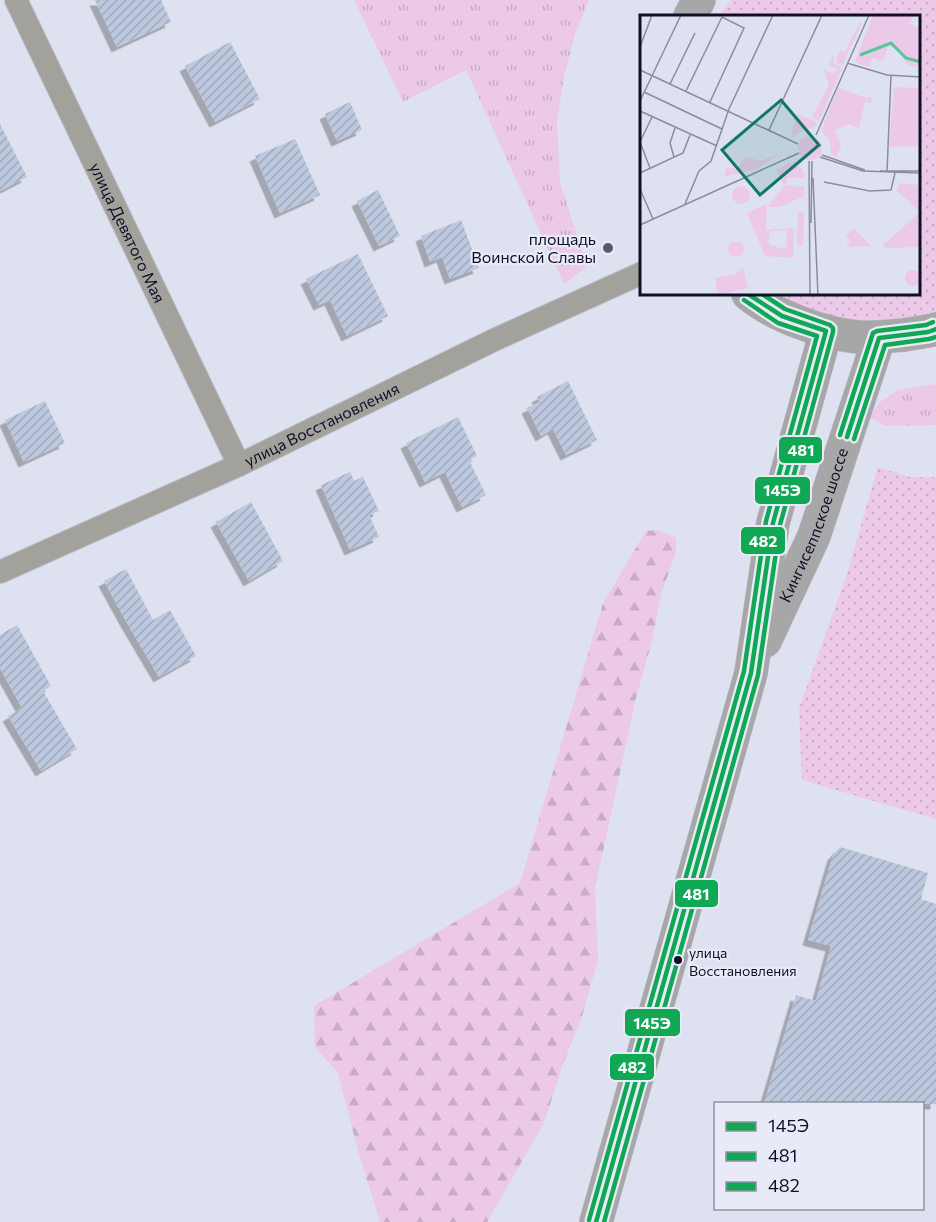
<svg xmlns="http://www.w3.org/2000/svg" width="936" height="1222" font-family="Commissioner,sans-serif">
<defs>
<pattern id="grass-tufts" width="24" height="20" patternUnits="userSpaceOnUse" patternTransform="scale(1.5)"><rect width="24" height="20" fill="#ecc9e8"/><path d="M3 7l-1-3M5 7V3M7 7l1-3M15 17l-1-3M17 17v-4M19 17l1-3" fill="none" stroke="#c9acc7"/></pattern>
<pattern id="forest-firs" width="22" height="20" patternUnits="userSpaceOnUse" patternTransform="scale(1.5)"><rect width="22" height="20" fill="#ecc9e8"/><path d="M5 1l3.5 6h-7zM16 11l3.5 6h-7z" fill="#c9acc7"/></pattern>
<pattern id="park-dots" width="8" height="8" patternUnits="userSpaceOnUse" patternTransform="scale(1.5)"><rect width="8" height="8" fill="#ecc9e8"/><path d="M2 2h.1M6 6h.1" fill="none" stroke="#c9acc7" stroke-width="1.8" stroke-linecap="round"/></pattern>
<pattern id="building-hatch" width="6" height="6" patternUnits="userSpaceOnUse" patternTransform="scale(1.5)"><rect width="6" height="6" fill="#bdc8de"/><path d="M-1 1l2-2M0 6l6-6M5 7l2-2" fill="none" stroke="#a1abbe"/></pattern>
<filter id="shadow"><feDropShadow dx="-5.5" dy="5.5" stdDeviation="0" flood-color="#0004"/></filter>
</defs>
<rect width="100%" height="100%" fill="#dee1ef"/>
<path fill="url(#grass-tufts)" d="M354,0H589L575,34L564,77L557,121L560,183L585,259V268L564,284L466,70L403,102Z
M936,384V425L885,426L869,417L880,402L898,390Z"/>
<path fill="url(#forest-firs)" d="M658,530L676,538V552L661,594L652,641L636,698L595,888L598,960L582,1016L563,1064L544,1123L487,1222H380L358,1151L338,1073L315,1047L314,1006L520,883L603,603L646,531Z"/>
<path fill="url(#park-dots)" d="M732,0H936V317L844,326L764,294H920V16H718Z
M878,467L909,477H936V819L802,780L799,709L846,577Z"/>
<path fill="url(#building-hatch)" filter="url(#shadow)" d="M95,0H161L171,22L117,47Z
M230,42L260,99L215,122L185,66Z
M350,102L362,130L337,141L325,114Z
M0,124L27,177L0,191Z
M295,139L320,195L280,213L255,156Z
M378,190L400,236L379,246L357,201Z
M461,220L479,268L450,279L442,257L430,262L421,236Z
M358,254L388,316L347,336L330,300L319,305L306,279Z
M568,381L597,440L566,455L553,429L541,436L527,408L540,402L537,397Z
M45,401L65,443L24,462L5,420Z
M458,417L477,456L469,460L486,495L462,507L445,472L425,482L406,443Z
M350,472L354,481L363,477L379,511L369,515L379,537L350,550L321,485Z
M251,502L283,561L249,581L216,522Z
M126,569L153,620L170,610L196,656L159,677L126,621L104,581Z
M17,625L51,686L43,691L77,749L41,771L8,716L22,708L0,668V635Z
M840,847L928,873L921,899L936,904V1104H764L796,995L816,1001L831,946L808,940L833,855Z"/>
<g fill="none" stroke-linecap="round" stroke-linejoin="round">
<g stroke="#babcc9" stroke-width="24">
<g id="minor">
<path id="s1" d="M16,0L239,465"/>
<path id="s2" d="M0,572L239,465L494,340L642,273"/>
</g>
</g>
<g stroke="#babcc9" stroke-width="34">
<g id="primary">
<path d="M690,16L699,0"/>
<path d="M748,294C774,316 824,334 858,337C874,338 889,336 904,335C915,333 926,332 936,329"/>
<path id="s3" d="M765,641L814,536L879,338"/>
<path d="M596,1222L751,673L773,523L826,331"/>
</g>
</g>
<use href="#minor" stroke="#a2a19c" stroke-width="22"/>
<use href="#primary" stroke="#a7a7a8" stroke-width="33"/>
<g stroke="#e8eaf7" stroke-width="9">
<path id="bus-1" d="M847,437L879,338L928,332L936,329
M596,1222L751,673L773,523L826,331L782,316L748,294"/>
</g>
<g stroke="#e8eaf7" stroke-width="9">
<path id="bus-2" d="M854,439L885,345L929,339L936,337
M604,1222L758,675L780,525L833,332V328L830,325L785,309L762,294"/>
</g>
<g stroke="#e8eaf7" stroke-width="9">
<path id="bus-3" d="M840,435L873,333L877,331L926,325L933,322
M589,1220L744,671L766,521L817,336L778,323L744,300"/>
</g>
<use href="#bus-1" stroke="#10a855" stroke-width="4.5"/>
<use href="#bus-2" stroke="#10a855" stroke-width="4.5"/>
<use href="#bus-3" stroke="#10a855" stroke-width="4.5"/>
</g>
<circle fill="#57596c" stroke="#e8eaf7" stroke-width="2" cx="608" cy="248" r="6"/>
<circle fill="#0f1026" stroke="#e8eaf7" stroke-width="2" cx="678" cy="960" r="5"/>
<g text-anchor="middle" stroke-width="4.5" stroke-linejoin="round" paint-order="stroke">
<g font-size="14" fill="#0f1026" stroke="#e8eaf7" text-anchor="start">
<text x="689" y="958">улица<tspan x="689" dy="18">Восстановления</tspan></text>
</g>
<g font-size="16" fill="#0f1026" stroke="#e8eaf7">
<text dy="6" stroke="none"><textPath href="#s1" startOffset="258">улица Девятого Мая</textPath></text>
<text dy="6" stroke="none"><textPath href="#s2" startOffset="354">улица Восстановления</textPath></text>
<text dy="6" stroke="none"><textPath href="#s3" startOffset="126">Кингисеппское шоссе</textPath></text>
</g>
<g font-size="16" fill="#0f1026" stroke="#e8eaf7" text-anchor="end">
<text x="596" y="245">площадь<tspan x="596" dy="18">Воинской Славы</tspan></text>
</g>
</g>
<g transform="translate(640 15)">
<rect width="280" height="280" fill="#dee1ef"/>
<path d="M157,99L177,107L174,113L163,114L150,124ZM260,168L278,170L279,196L256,175ZM92 180a9 9 0 1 1 18 0a9 9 0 1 1-18 0ZM127,189L125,227L140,234L147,232L148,224L154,226L153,243L125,241L107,198ZM158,197H164L163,231L157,229ZM278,199L280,232L245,233L243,230ZM214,213L231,231L206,232L210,226L206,221Z" fill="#ecc9e8"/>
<path d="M220,7L222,8L202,51L196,47L200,35L205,37ZM194,38L193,48L202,53L179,106L172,102L189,70L184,55L194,59L197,54L189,50ZM254,72L280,73L278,131L249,132ZM142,138L116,154L84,162L87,152L97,154L105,141L120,146ZM153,213L154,226L148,224L147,232H128L121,225L127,215ZM147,215L146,232L128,231L130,216ZM103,252L108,273L78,280L75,263L96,259Z" fill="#ecc9e8" fill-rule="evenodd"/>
<path d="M233,0H274L270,9L280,13V52L269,51L256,34L248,31L243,46L232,43L229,52L215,47ZM198,73L226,83L232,82L231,88L225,87L219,113L209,109L195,115L201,131L196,142L191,139L189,124L181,116ZM158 133a12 12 0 1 1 24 0a12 12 0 1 1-24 0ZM154,146L163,155L165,163H148L145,170L164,172V181L140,192H127L144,171L136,155Z" fill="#ecc9e8"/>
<path d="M88 234a8 8 0 1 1 16 0a8 8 0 1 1-16 0ZM265 263a8 8 0 1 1 16 0a8 8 0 1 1-16 0Z" fill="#ecc9e8"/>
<path fill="none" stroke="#56c69c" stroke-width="3" d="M220,40L251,28L266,43L281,47"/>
<path fill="none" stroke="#8b8d9f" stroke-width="1.5" d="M0,32L12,0M207,48L247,60L281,62M0,55L158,129M30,69L55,18M46,76L82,2M4,77L82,114M0,86L41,0M70,87L104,13L82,2M0,96L77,131M129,115L182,0M176,120L229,0M182,140L225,155M34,142L30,128L35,113M180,142L223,156L281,158M169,146L170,281M10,153L0,127L12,102M240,156H281M247,157L251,60M0,158L43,138L50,120M173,163L178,281M184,167L230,176L251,175L255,158M0,174L13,204M45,189L59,156L71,146L89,94L133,0M171,208L172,146M0,210L159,138"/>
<path fill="#0f766e" fill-opacity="0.15" stroke="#0f766e" stroke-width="3" d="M141,85L179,130L120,180L82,135Z"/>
<rect width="280" height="280" fill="none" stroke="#0f1026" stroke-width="3"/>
</g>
<g stroke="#e8eaf7" stroke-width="2">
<rect x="778" y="436" width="45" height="28" rx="6" fill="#10a855"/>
<rect x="754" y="476" width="57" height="29" rx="6" fill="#10a855"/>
<rect x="740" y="526" width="46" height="29" rx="6" fill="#10a855"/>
<rect x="674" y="879" width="45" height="29" rx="6" fill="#10a855"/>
<rect x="624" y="1008" width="57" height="29" rx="6" fill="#10a855"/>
<rect x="609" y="1053" width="46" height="28" rx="6" fill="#10a855"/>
</g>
<g font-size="16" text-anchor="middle" font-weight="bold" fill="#fff">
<text x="801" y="456">481</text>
<text x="782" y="496">145Э</text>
<text x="763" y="547">482</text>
<text x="696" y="900">481</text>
<text x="652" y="1029">145Э</text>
<text x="632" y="1073">482</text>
</g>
<rect x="714" y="1102" width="210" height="108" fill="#e8eaf7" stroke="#9193a3" stroke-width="1.5"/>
<rect x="726" y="1122" width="30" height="9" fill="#10a855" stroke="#9193a3" stroke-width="1.5"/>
<text x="768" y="1132" font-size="18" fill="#0f1026">145Э</text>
<rect x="726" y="1152" width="30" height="9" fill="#10a855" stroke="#9193a3" stroke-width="1.5"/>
<text x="768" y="1162" font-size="18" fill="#0f1026">481</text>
<rect x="726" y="1182" width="30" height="9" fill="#10a855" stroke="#9193a3" stroke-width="1.5"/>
<text x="768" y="1192" font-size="18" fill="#0f1026">482</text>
</svg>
